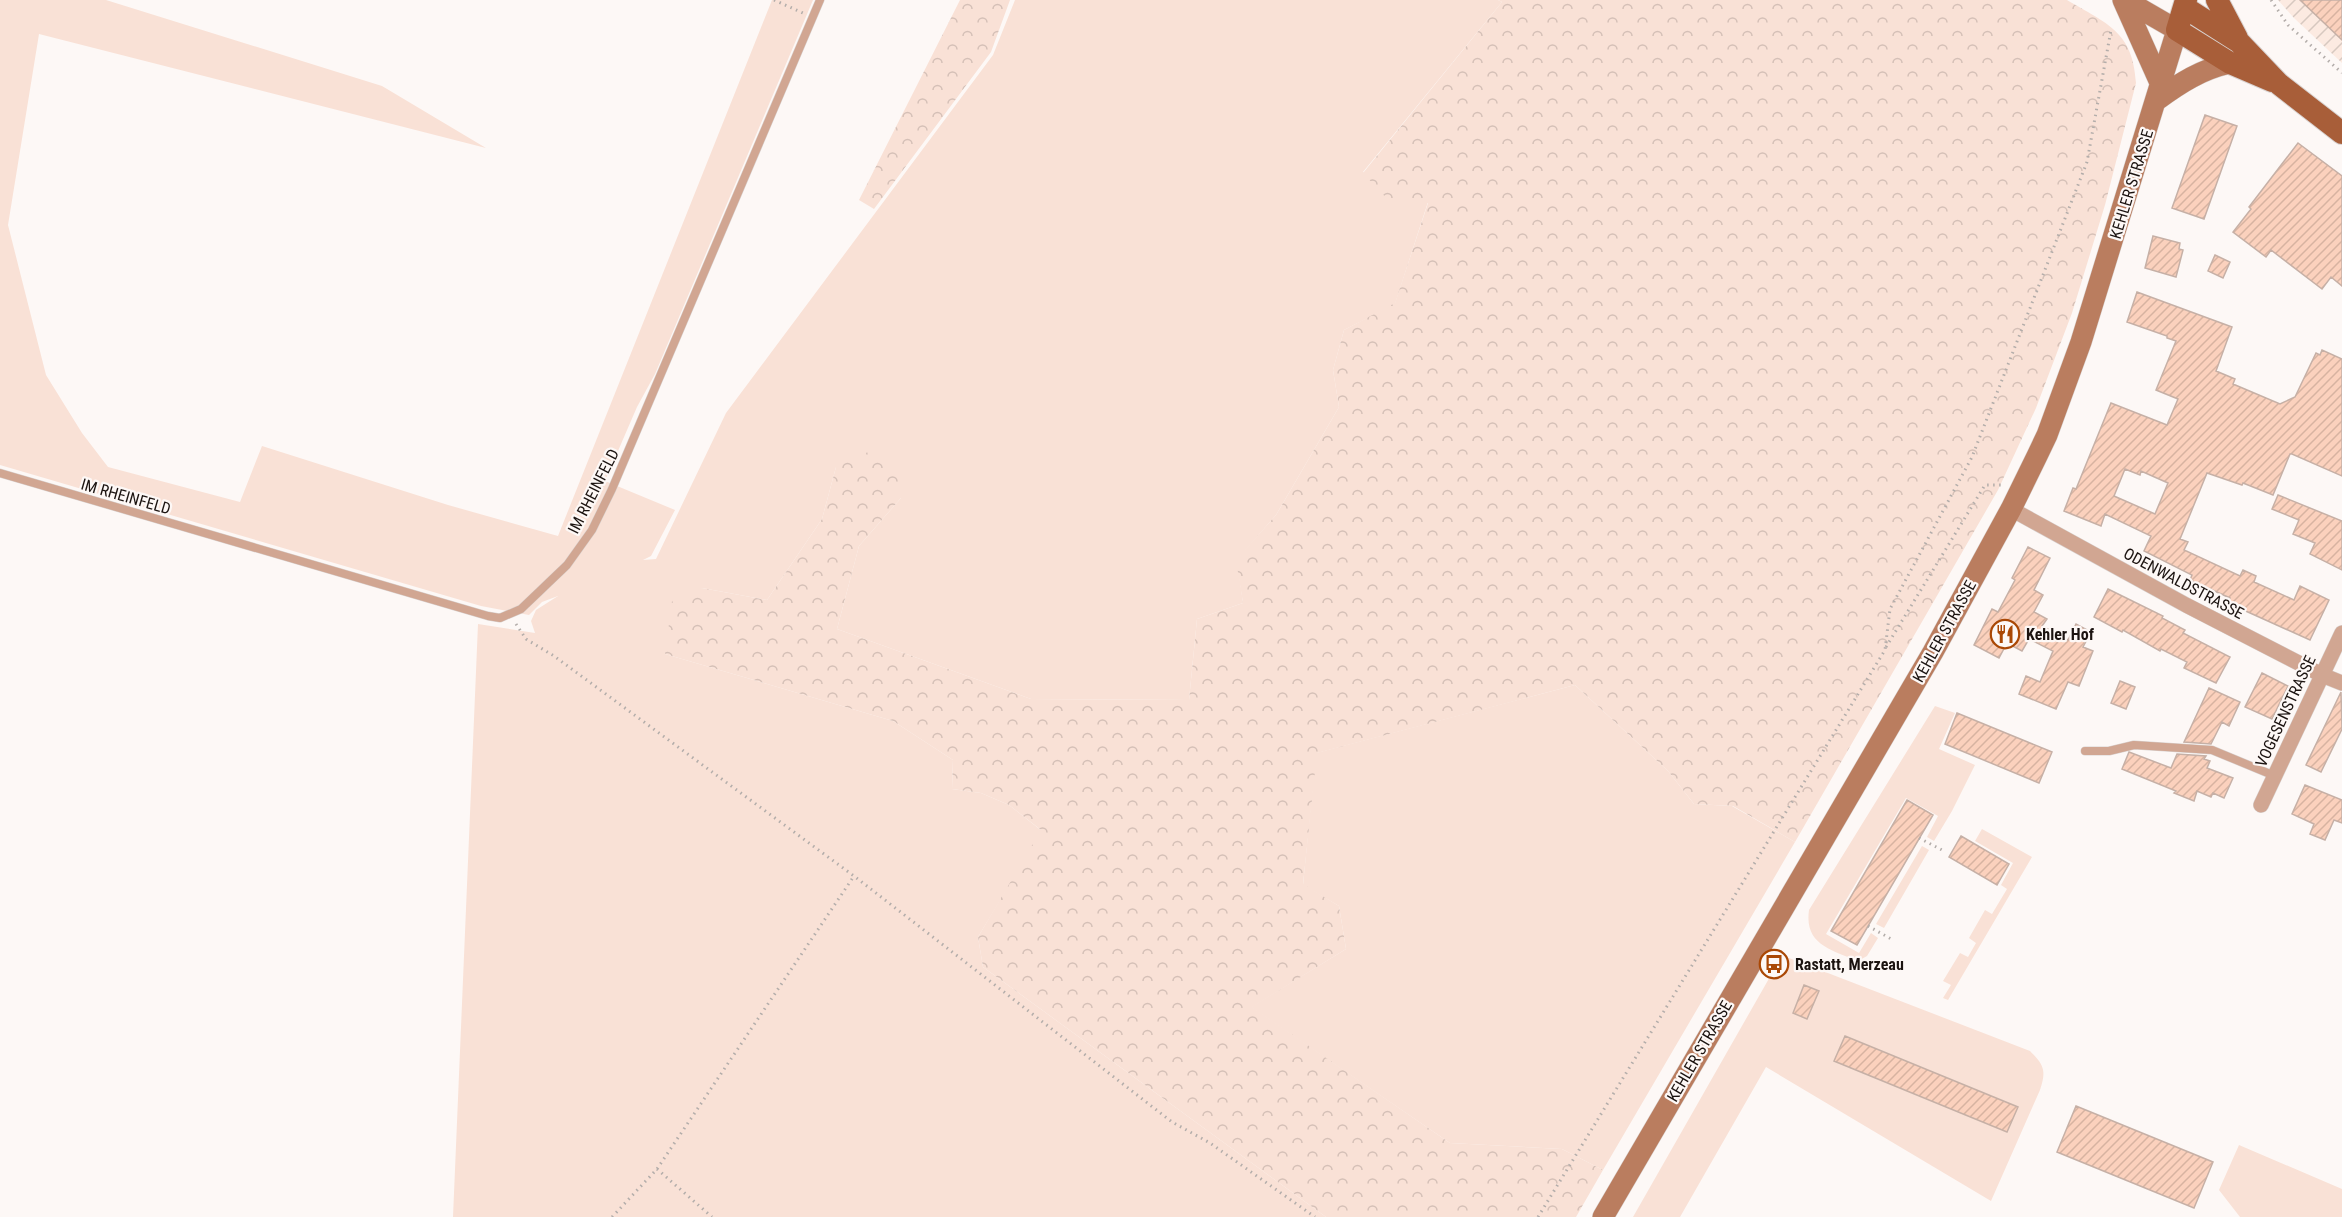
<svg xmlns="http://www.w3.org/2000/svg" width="2342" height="1217" font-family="'Roboto Condensed',sans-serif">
<defs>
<pattern id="industrial-furrows" width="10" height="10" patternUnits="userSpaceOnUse" patternTransform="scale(1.5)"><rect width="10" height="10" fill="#fceae1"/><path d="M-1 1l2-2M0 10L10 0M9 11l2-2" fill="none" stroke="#d7c8c0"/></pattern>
<pattern id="forest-crowns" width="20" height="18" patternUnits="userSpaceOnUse" patternTransform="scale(1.5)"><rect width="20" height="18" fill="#f9e1d6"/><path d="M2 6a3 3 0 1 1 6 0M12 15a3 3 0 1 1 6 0" fill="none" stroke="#d5c0b7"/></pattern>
<pattern id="building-hatch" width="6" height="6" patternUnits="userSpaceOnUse" patternTransform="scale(1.5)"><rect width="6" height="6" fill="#fbd1bd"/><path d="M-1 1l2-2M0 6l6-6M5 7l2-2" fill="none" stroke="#d7b3a1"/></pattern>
</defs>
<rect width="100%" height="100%" fill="#fdf8f6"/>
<path fill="url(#industrial-furrows)" d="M2278,0H2342V63L2294,18Z"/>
<path fill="#f9e1d6" d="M0,0H106L382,86L486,148L39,34L8,225L46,375L82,433L108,467L240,502L262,446L448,505L558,536L772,0H813L655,374L637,407L605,481L675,510L651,556L643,560L656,559L726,413L993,55L1015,0H1498L1502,2L1363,172L1428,202L1395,304L1344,330L1333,370L1339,407L1276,515L1237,560L1243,603L1197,619L1189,700L1031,699L837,629L859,546L901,498L836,467L822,519L767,600L702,588L665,654L893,721L953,760L952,789L981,793L1009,805L1042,831L978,937L983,967L1326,1217H453L478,624L535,633L531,621L536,610L558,596L542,602L529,615L481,606L0,465Z
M1575,685L1668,771L1694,804L1732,806L1795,842L1603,1170L1562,1149L1450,1143L1251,1007L1346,949L1339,906L1303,885L1316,753Z
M1935,706L1955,713L1939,749L1975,765L1952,811L1934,841L1927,837L1938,816L1906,798L1826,934L1859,953L1871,933L1878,938L1867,956L1858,961C1832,950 1804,945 1809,910Z
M1982,829L2032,857L1948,1000L1943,998L1951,985L1943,981L1960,953L1968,957L1976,943L1969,938L1985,910L1992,914L2007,889L2001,885L2013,863L1975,841Z
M1922,846L1929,850L1884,928L1876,924Z
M1789,958L2030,1051C2045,1066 2046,1071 2040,1090L1991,1201L1766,1067L1680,1217H1633L1779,961Z
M2239,1145L2342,1189V1217H2240L2219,1190Z"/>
<path fill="url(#forest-crowns)" d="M960,0H1010L991,52L874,209L859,200Z
M1498,0H2067C2107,24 2133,31 2136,83L2105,205L2072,313L2036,408L1998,490L1795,842L1733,806L1694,804L1668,771L1575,685L1317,753L1303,884L1339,906L1346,949L1252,1007L1450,1143L1562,1149L1603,1170L1576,1217H1326L983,967L978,937L1041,830L1009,805L981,793L952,789L953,760L893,721L665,654L672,601L702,588L767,600L822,519L836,467L868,452L901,465V498L859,546L837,629L1031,699L1189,700L1197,619L1243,603L1236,560L1276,515L1339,407L1333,370L1344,330L1395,303L1428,203L1390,202L1363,173L1502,2Z"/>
<path fill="url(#building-hatch)" stroke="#c6b0a6" stroke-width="1.5" fill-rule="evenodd" d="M2300,0H2342V40Z
M2205,115L2237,126L2204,219L2172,208Z
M2298,143L2342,176V286L2331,277L2322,289L2271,250L2266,257L2233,232L2251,209L2249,207Z
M2153,236L2180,243L2179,249L2183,250L2176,277L2145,268Z
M2215,255L2230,262L2223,278L2208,271Z
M2137,292L2232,327L2216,371L2235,379L2233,384L2280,404L2295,397L2316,353L2320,355L2322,350L2342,359V476L2292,454H2290L2273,495L2243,483L2242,485L2207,473L2180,539L2188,542L2184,550L2240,576L2243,570L2256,576L2254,582L2294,600L2300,586L2329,600L2310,640L2228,603L2230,598L2190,580L2192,575L2144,551L2151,536L2105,514L2101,526L2064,511L2073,488L2076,489L2111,403L2167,425L2178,399L2156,390L2176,341L2167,338V336L2127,322ZM2125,469L2140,475L2141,471L2168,483L2155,514L2114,496Z
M2278,495L2342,521V570L2310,554L2315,543L2293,534L2299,520L2272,509Z
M2028,547L2050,558L2034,590L2043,595L2034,612L2047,619L2042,626L2068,640L2076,624L2091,632L2083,647L2093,651L2079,686L2068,682L2056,709L2019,694L2026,676L2040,682L2053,651L2029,639L2022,651L2007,643L1999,658L1974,645L1992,609L1998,612L2015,580L2012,578Z
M2108,589L2163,616L2162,618L2185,630L2183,633L2230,657L2216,683L2184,668L2187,662L2161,649L2160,651L2123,630L2122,632L2094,617Z
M2262,673L2288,686L2272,719L2245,707Z
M2120,681L2135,687L2126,709L2111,703Z
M2209,688L2240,702L2229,726L2222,722L2211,744L2184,742Z
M2341,692L2342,729L2321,772L2306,765Z
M1957,713L2052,752L2039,783L1945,744Z
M2129,752L2171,768L2177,754L2206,756L2204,759L2210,761L2207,768L2233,778L2224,798L2213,793L2211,797L2197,791L2194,801L2174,793L2176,791L2122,769Z
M2305,785L2342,800V823L2334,820L2325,840L2310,834L2314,824L2292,814Z
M1907,800L1933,815L1857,945L1831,931Z
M1961,836L2009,864L1997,885L1949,857Z
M1804,985L1819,991L1807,1019L1793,1013Z
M1845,1036L2018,1107L2007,1132L1834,1061Z
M2076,1106L2213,1162L2194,1208L2057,1152Z"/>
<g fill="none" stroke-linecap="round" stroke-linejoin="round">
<g stroke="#d9d3d1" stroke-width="9">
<path id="lane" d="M0,473L488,616L500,618L521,609L567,565L592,530L612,489L820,0
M2085,751H2109L2134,745L2212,750L2275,776"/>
</g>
<g stroke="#d9d3d1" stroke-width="16">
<path id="street" d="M2011,509L2186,605L2322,675L2342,683
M2261,805L2342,633"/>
</g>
<g stroke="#d9d3d1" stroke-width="22">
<path id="secondary" d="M2123,0L2161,85
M2157,100C2180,83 2202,69 2230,63
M1603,1217L1933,652L2011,509L2037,456L2047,435L2081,342L2177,30L2125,0"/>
</g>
<g stroke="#d9d3d1" stroke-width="24">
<path id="primary" d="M2186,0L2177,30L2230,63L2272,81
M2217,0L2237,38
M2184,7L2239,42L2279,84L2342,133"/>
</g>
<path stroke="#b3adaa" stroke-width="3" stroke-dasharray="1.5 4.5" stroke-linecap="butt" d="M774,0L803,13
M2271,0L2288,25L2342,73
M516,624L526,639L554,656L854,876L1172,1122L1210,1143L1315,1217
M1886,647L1985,485H2001
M1919,838L1944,851
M1868,926L1893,940
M657,1169L712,1217
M612,1217L657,1169L854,876
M1538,1217L1885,650L1890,609L1972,457L2087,162L2111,30"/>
<use href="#lane" stroke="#d1a692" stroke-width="8"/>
<use href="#street" stroke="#d1a692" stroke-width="15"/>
<use href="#secondary" stroke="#ba7d5f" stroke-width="21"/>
<use href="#primary" stroke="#a85e39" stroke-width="22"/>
</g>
<defs>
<g id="restaurant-ring" transform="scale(1.5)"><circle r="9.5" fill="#fdf8f6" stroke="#aa4805" stroke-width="1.5"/><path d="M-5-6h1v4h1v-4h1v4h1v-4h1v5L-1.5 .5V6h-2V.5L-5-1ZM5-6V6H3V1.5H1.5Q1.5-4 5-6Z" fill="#aa4805"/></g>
<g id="bus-ring" transform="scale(1.5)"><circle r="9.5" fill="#fdf8f6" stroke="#aa4805" stroke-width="1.5"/><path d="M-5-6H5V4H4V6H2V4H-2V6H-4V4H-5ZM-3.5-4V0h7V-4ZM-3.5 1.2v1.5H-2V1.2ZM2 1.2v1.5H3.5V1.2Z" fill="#aa4805"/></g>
</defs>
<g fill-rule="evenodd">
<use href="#restaurant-ring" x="2005" y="634"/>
<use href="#bus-ring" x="1774" y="964"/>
</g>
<g text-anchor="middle" stroke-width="4.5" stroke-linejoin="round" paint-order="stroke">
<g font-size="16" fill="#1b1310" stroke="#fdf8f6">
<text transform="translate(2131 184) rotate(-73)" y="6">KEHLER STRASSE</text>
<text transform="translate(593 491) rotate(-63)" y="6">IM RHEINFELD</text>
<text transform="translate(126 496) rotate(16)" y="6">IM RHEINFELD</text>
<text transform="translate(2184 583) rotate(28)" y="6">ODENWALDSTRASSE</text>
<text transform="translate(1944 631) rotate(-61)" y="6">KEHLER STRASSE</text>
<text transform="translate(2285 711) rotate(-65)" y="6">VOGESENSTRASSE</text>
<text transform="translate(1699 1051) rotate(-60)" y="6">KEHLER STRASSE</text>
</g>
<g font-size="16" font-weight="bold" fill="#1b1310" stroke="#fdf8f6" text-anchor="start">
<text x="2026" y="640">Kehler Hof</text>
<text x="1795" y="970">Rastatt, Merzeau</text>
</g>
</g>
</svg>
